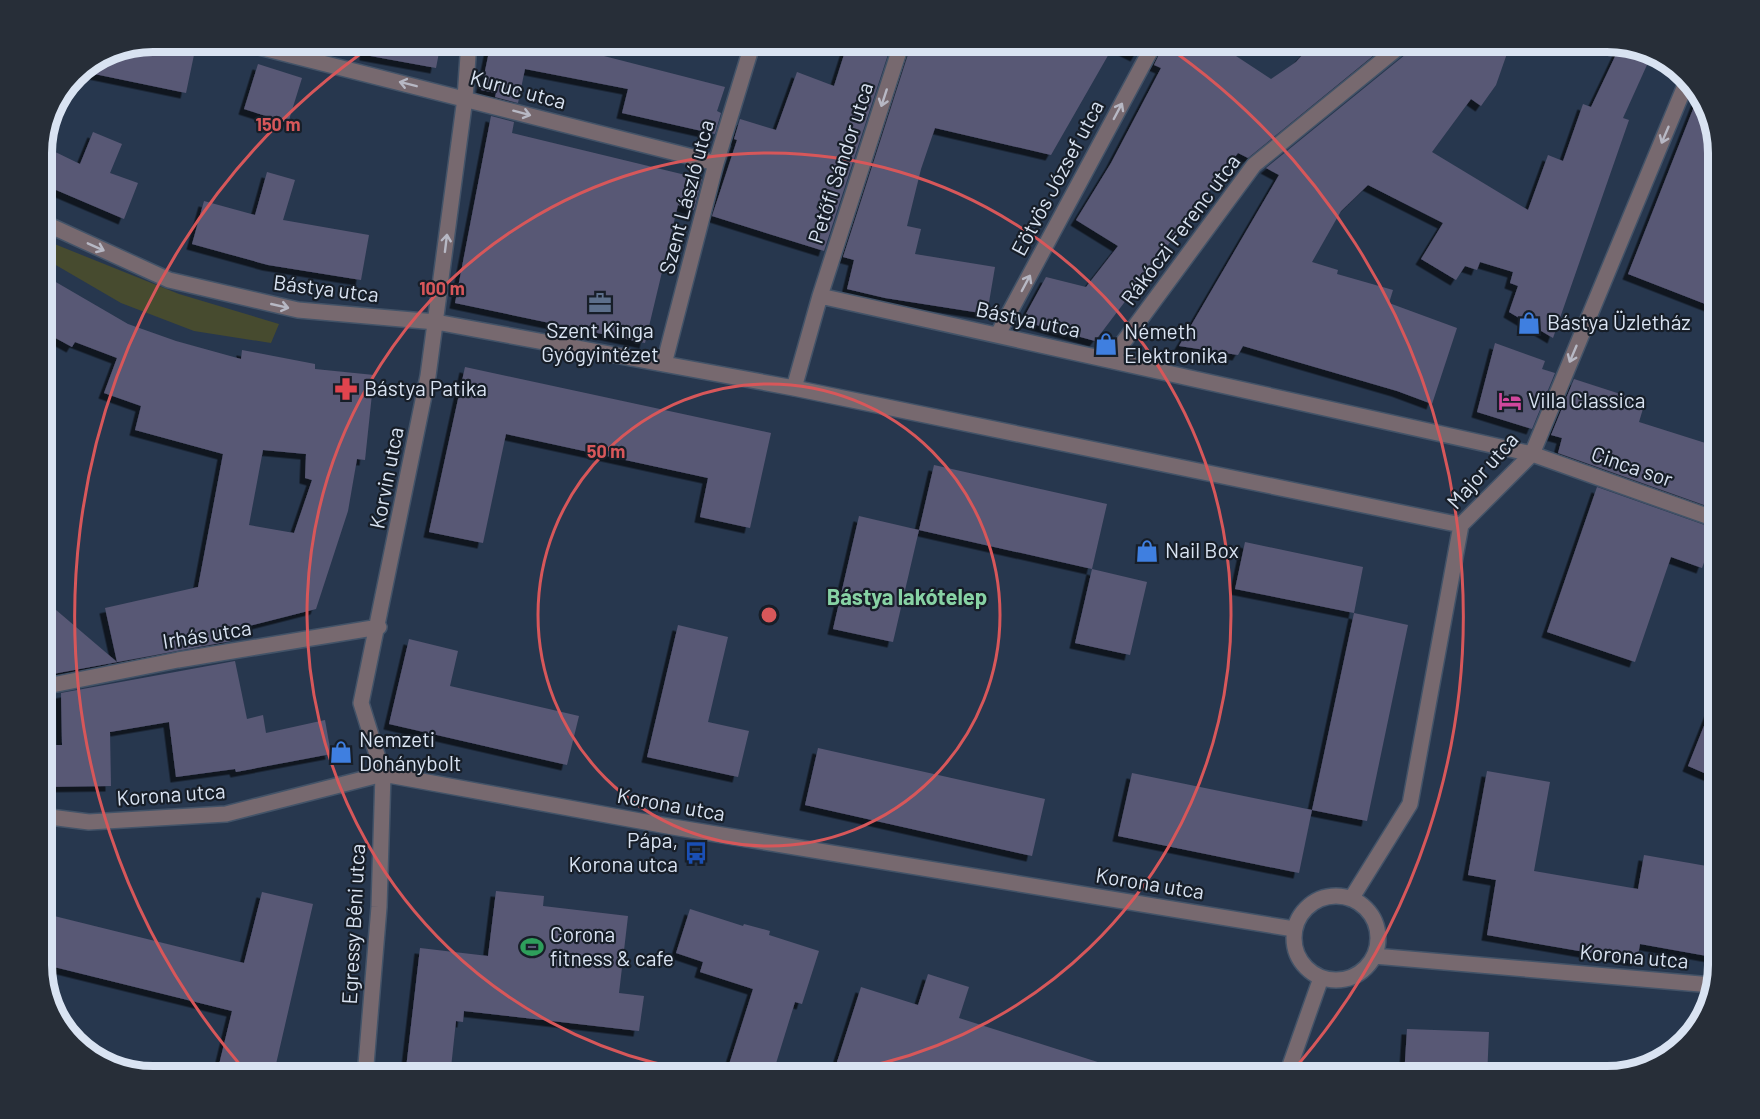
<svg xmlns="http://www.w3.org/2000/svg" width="1760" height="1119" font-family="Barlow,sans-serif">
<defs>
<filter id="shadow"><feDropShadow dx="-5.5" dy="5.5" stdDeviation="0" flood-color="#0009"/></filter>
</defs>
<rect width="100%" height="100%" fill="#27374e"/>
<path fill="#474b2f" d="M42,239L179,294L279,324L271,343L194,331L121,303L42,257Z"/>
<path fill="#595875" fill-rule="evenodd" filter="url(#shadow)" d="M155,42L195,50L186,93L80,71L111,50Z
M366,42H441L436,68L365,55Z
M491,42H602L600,55L725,87L717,111L721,113L715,134L622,113L628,89L525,69L518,103L495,97L496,93L481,90Z
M848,42H892L824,251L712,216L737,140L734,139L740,119L776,130L797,72L834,86Z
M912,42H1144L1136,56L1114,45L1051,155L935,128L921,169L907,226L921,229L915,254L995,267L987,314L885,298L847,289L854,260L843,257Z
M1165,42H1244L1236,56L1271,79L1296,62L1314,42H1390L1248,158L1238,153L1095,341L1022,321L1046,277L1086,287L1118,246L1076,220L1111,163L1161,68L1154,65Z
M1415,42H1511L1496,85L1481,106L1471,99L1432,152L1528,210L1548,155L1563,161L1583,104L1591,107L1620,46L1651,56L1623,118L1629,120L1553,338L1509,312L1518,286L1510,283L1513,272L1480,262L1477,270L1465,266L1456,280L1421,259L1443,223L1368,185L1341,211L1312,262L1338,270L1337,274L1393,290L1389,303L1457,328L1432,404L1397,391L1243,346L1238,355L1179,346L1279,175L1266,168L1411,50Z
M258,64L302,78L288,123L244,109Z
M1699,94L1703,98L1718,154V309L1628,274Z
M491,116L514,122L512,133L702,179L694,210L678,205L645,343L455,303Z
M93,132L122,144L110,173L138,183L124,219L42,184L43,146L80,164Z
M267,172L295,180L283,220L369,235L361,280L268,265L192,244L204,201L255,215Z
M42,274L128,324L176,341L241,359L242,350L315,364V369L374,375L365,460L357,459L348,511L316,609L229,631L231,641L42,676V598L117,662L105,608L198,587L223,454L135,430L141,406L104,393L117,358L75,342L72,347L48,334L55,322L42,315ZM263,450L306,454L305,478L312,480L294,533L249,525Z
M1495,343L1545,361L1542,369L1555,373L1532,429L1477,412Z
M465,367L771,433L750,528L700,517L708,478L506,434L483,543L429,532Z
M1574,379L1645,402L1639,422L1718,447V510L1558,453L1562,438L1551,435Z
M934,465L1107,504L1092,569L919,530Z
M1597,487L1716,529L1702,568L1671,557L1635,662L1547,632Z
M859,516L919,530L893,642L833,629Z
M1245,542L1363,567L1354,613L1235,589Z
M1092,569L1147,582L1130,655L1075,643Z
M1354,613L1408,625L1367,821L1312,810Z
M678,625L728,637L708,722L749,731L738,777L647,757Z
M409,639L458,651L450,686L579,716L567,765L389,724Z
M235,661L247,719L263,715L266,733L325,720L331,754L236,772L235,769L176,777L169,722L110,732L111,786L42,787V745H62L61,693Z
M1717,693L1718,694V779L1688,766Z
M818,748L1045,799L1032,856L805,805Z
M1487,771L1550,782L1534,871L1638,889L1644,855L1718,868V958L1640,944L1637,961L1487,935L1496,880L1468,875Z
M1132,773L1312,810L1299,873L1118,836Z
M496,891L544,896L543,906L628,916L619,993L644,996L639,1031L464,1011L463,1022L456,1021L450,1077H405L420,948L488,956Z
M262,892L313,904L273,1077H216L232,1011L42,964V913L244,963Z
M690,909L743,926L744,924L770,931L769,935L819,951L802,1004L795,1002L773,1073L765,1071L763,1077H725L753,989L700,972L703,962L676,953Z
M928,974L969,987L959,1018L1129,1072L1128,1077H875L836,1065L861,987L918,1005Z
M1407,1029L1489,1032L1487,1077H1404Z"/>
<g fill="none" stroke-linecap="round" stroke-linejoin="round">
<g stroke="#435368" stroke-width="18">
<path id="minor" d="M239,42L716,163
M42,222L169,280L298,310L436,322L463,327L794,388L1461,525
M820,296L902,42
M998,334L1155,42
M1111,359L1254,165L1405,42
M664,364L716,163L753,42
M794,388L820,296L1532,454L1718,520
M42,687L178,660L379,627
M42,816L89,822L226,814L383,774L673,827L1294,929
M1294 938a42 42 0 1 1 84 0a42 42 0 1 1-84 0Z
M1351,899L1410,804L1461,525L1532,454L1687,81
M1374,956L1712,985
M365,1077L379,907L383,774L361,703L428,376L465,98L469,42
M1286,1077L1321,978"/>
</g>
<use href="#minor" stroke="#77696f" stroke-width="15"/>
</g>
<defs><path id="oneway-shaft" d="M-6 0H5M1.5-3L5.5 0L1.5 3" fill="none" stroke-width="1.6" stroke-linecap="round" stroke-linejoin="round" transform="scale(1.5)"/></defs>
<g stroke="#b7b8c4">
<use href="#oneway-shaft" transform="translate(408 84) rotate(-166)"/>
<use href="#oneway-shaft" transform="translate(884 98) rotate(108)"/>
<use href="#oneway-shaft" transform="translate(1118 111) rotate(-62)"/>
<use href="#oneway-shaft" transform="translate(522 113) rotate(15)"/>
<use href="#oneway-shaft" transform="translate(1665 135) rotate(113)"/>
<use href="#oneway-shaft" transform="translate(446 243) rotate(-83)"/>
<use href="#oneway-shaft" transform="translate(96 247) rotate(24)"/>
<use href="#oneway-shaft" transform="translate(1026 283) rotate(-62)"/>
<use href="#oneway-shaft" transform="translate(280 306) rotate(13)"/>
<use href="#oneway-shaft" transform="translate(1573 354) rotate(113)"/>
</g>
<g fill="none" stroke="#d7575a" stroke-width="3">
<circle cx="769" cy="615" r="231"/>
<path d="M765 1077A462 462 0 1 1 773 1077"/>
<path d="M249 1075A694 694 0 0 1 376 43M1162 43A694 694 0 0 1 1289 1075"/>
</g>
<defs>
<g id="office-bare" transform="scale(1.8)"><path d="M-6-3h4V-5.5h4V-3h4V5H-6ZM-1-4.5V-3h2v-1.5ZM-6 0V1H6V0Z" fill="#5c6f8a" stroke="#171e28" stroke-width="2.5" paint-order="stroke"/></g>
<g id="shop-bare" transform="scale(1.8)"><path d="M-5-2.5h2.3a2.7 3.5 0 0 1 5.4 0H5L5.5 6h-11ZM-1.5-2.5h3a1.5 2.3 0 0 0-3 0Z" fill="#3f7fe0" stroke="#171e28" stroke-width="2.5" paint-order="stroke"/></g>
<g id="pharmacy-bare" transform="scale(1.8)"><path d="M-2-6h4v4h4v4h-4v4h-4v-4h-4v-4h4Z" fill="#e0444e" stroke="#171e28" stroke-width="2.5" paint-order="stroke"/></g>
<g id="hotel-bare" transform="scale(1.8)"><path d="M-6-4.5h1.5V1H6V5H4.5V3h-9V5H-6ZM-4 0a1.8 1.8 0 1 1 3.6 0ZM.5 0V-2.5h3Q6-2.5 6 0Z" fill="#d1479c" stroke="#171e28" stroke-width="2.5" paint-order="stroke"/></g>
<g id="bus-bare" transform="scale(1.8)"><path d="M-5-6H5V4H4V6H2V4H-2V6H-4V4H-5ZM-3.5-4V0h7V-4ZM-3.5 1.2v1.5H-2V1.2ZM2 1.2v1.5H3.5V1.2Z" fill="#1a4fb4" stroke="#171e28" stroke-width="2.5" paint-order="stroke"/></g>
<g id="stadium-bare" transform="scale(1.8)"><path d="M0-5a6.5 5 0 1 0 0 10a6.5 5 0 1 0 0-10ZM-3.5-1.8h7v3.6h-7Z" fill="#2e9e5b" stroke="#171e28" stroke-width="2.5" paint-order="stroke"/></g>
</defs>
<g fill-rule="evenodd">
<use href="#office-bare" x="600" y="303"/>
<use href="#shop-bare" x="1529" y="323"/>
<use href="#shop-bare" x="1106" y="344"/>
<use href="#pharmacy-bare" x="346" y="389"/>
<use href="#hotel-bare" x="1510" y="401"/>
<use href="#shop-bare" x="1147" y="551"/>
<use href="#shop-bare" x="341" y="752"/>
<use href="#bus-bare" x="696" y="853"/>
<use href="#stadium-bare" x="532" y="947"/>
</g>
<g text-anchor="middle" stroke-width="4.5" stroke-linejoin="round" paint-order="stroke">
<g font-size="21" fill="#d9e3f2" stroke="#171e28">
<text transform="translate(518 90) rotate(15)" y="7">Kuruc utca</text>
<text transform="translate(841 163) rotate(-72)" y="7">Petőfi Sándor utca</text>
<text transform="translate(1058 178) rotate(-62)" y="7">Eötvös József utca</text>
<text transform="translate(687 197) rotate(-75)" y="7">Szent László utca</text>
<text transform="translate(1181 230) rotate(-53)" y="7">Rákóczi Ferenc utca</text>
<text transform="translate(326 289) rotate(7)" y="7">Bástya utca</text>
<text transform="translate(1028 320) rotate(12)" y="7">Bástya utca</text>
<text transform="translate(1632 467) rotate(19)" y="7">Cinca sor</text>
<text transform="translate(1483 471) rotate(-48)" y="7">Major utca</text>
<text transform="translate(387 478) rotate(-79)" y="7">Korvin utca</text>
<text transform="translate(207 635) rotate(-9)" y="7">Irhás utca</text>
<text transform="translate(171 795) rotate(-4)" y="7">Korona utca</text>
<text transform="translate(671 805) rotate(10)" y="7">Korona utca</text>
<text transform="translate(1150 884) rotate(9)" y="7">Korona utca</text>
<text transform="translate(354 924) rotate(-87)" y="7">Egressy Béni utca</text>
<text transform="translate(1634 957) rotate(5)" y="7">Korona utca</text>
</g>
<g font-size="21" fill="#d9e3f2" stroke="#171e28" text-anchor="start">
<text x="1547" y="330">Bástya Üzletház</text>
<text x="600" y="338" text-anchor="middle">Szent Kinga<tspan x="600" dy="24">Gyógyintézet</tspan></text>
<text x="1124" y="339">Németh<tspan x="1124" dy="24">Elektronika</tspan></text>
<text x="364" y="396">Bástya Patika</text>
<text x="1528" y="408">Villa Classica</text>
<text x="1165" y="558">Nail Box</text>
<text x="359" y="747">Nemzeti<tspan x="359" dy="24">Dohánybolt</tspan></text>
<text x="678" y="848" text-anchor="end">Pápa,<tspan x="678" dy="24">Korona utca</tspan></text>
<text x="550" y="942">Corona<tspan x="550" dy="24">fitness &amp; cafe</tspan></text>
</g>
<g font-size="22" font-weight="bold" fill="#87d2a4" stroke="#171e28">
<text x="907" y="605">Bástya lakótelep</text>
</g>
</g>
<path d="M0 0H1760V1119H0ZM153 52H1607A101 101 0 0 1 1708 153V965A101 101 0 0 1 1607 1066H153A101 101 0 0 1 52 965V153A101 101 0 0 1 153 52Z" fill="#272e38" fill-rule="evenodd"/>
<path fill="none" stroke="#d9e3f2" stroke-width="8" d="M153 52H1607A101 101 0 0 1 1708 153V965A101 101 0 0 1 1607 1066H153A101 101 0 0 1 52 965V153A101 101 0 0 1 153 52Z"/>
<circle cx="769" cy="615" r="9" fill="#d7575a" stroke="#171e28" stroke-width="3"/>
<g font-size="18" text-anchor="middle" font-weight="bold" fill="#d7575a" stroke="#171e28" stroke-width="4.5" stroke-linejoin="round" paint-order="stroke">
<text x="278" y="131">150 m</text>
<text x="442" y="295">100 m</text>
<text x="606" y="458">50 m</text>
</g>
</svg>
